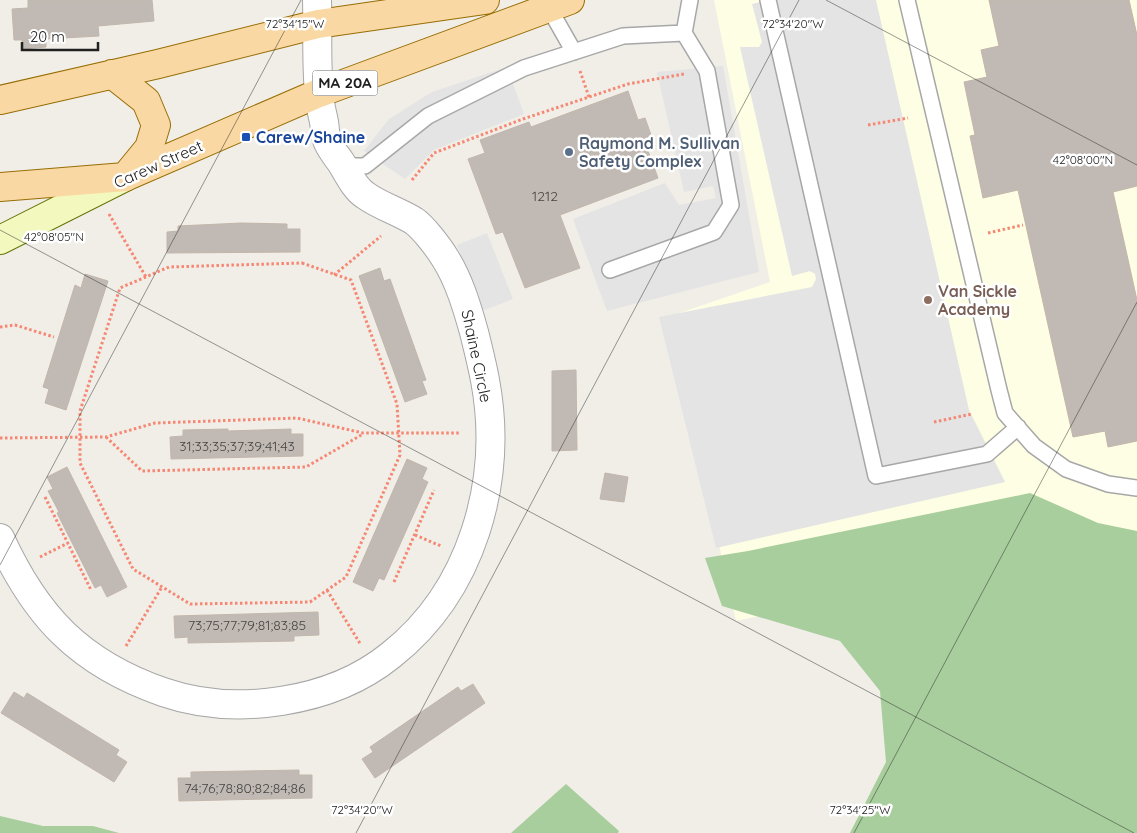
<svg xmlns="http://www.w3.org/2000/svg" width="1137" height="833" font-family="Quicksand,sans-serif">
<rect width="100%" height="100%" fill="#f0eee7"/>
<path fill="#fdfee3" d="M714,0H1137V535L736,621L668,317L770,282Z"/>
<path fill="#a9ce9d" d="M1030,493L1098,523L1137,531V833H850L886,762L880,691L840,641L722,606L705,558L748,551Z
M566,784L619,831L618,833H511Z
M0,816L43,826H93L119,833H0Z"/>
<path fill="#e4e4e4" d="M770,0H876L969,410L1005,482L716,548L659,317L812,287L816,279L815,274L810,271L792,276L740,47H759L762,42L752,4Z
M723,66L759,272L607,311L573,219L665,183L679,205L716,198L713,186L684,192L657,72Z
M507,67L524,114L434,150L405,179L364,151L389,119L432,92Z
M487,233L513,299L482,311L457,245Z"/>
<path fill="#c1bab4" stroke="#c2b6aa" d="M28,0H152L154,21L98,26L99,36L46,39V47L23,49L22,40H14L12,9L28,8Z
M989,0H1129L1137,35V186L1113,192L1137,300V441L1108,447L1105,431L1073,437L1018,190L983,198L970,136L975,135L964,82L987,77L981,50L999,46Z
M628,91L638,120L645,118L655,146L647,148L658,178L560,215L580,268L525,288L503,232L496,234L468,159L485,153L480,140L529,122L531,127Z
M241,223L287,224V229H300V252L167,253V232L178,231V226Z
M380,268L384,281L390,279L426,380L422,381L427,394L405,402L359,276Z
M85,274L108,281L66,410L45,403L49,389L43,387L75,285L81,288Z
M576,370L577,450L552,451V371Z
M228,429V431L291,429V434H303V456L171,459L170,437L183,436V430Z
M407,459L427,468L422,479L428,482L384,580L379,578L373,591L353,582Z
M67,467L127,587L107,597L101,585L95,588L57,513L59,512L48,491L53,489L47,477Z
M605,473L628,477L624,502L600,499Z
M318,612L319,635L294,636V641L188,643V637L175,638L174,616Z
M473,684L485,703L375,778L362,759L373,752L370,747L458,687L461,691Z
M14,692L24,698L27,693L119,750L116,755L127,762L114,782L1,713Z
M299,770V775H312V798L179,801L178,778H191V772Z"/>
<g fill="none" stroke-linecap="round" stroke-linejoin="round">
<g stroke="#a7a7a7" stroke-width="18">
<path id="service" d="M768,0L876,476L987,454L1018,427
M907,0L999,390L1005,413L1034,446L1066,469L1108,484L1137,488
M549,8L574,52
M684,33L690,0
M343,166H365L428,116L524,68L623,36L684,33L707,71L731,205L714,232L610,270"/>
</g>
<g stroke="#a7a7a7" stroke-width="30">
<path id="minor" d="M0,538C36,617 80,663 163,692C235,717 332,703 391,655C472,591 504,481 485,380C482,364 478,348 474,332C467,307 459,280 445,258C439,248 423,227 414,221C398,211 380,206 365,195C354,188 347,171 340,161C335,154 329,147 327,140C325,135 325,128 324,122C322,112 319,102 319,92C316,61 318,31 317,0"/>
</g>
<g stroke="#657608" stroke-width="30">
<path id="secondary" d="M0,240L125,177"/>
</g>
<g stroke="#986e05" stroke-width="30">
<path id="primary" d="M112,74L146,101L156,125L149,148L126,176
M0,100L158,64L318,24L485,0
M0,187L125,177L319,93L570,0"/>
</g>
<path stroke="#f68773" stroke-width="3" stroke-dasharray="2.5 2.5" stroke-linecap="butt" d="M580,71L589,97
M868,125L908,118
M412,180L434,153L523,119L628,84L684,74
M109,214L146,277
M988,233L1023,225
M302,263L351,280L397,404L400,455L346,577L310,602L190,604L133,569L80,463V411L120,288L169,267Z
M334,275L381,236
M0,327L15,325L54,337
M934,422L972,414
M106,437L142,471L306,467L363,434
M0,438L106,437L155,423L297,418L363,433H459
M45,497L91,590
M415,535L441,546
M40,557L68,543
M394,582L434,490
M327,590L361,645
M126,646L162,587"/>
<use href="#service" stroke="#fff" stroke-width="15"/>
<use href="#minor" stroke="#fff" stroke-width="28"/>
<use href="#secondary" stroke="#f2f8be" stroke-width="28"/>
<use href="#primary" stroke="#f9d8a3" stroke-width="28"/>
</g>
<path fill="none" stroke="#202020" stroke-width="1" stroke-opacity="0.45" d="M826,0L1137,165M0,230L1134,833M0,565L301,0M356,833L799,0M854,833L1137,302"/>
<rect fill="#1a4fb4" stroke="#fff" stroke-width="2" x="241" y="132" width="10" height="10" rx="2.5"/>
<circle fill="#5c6f8a" stroke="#fff" stroke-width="2" cx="569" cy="152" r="5"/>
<circle fill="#8d6e63" stroke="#fff" stroke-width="2" cx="928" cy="300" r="5"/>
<g text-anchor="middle" stroke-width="5" stroke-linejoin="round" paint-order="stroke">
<g font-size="14" fill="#484645">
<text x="545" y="201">1212</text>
<text x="237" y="451">31;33;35;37;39;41;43</text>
<text x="247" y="630">73;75;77;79;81;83;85</text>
<text x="245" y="793">74;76;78;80;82;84;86</text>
</g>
<rect fill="#fff" stroke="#636363" stroke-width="1" x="312.5" y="70.5" width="65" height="25" rx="4"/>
<g font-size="15" font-weight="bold" fill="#202020">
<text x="345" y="88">MA 20A</text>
</g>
<g font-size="16" font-weight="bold" fill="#164399" stroke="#fff" text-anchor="start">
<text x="256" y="143">Carew/Shaine</text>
</g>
<g font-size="16" font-weight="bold" fill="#4e5e75" stroke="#fff" text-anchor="start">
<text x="579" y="149">Raymond M. Sullivan<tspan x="579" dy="18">Safety Complex</tspan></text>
</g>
<g font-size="16" fill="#202020" stroke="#fff">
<text transform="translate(158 164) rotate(-24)" y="6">Carew Street</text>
<text transform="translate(477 356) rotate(78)" y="6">Shaine Circle</text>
</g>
<g font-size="16" font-weight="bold" fill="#785e54" stroke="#fff" text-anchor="start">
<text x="938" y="297">Van Sickle<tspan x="938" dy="18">Academy</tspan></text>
</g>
</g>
<g font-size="12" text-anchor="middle" fill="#202020" stroke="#fff" stroke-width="5" stroke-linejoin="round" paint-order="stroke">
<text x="295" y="28">72°34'15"W</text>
<text x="793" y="28">72°34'20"W</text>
<text x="1083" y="164">42°08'00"N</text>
<text x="54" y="241">42°08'05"N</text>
<text x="362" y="814">72°34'20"W</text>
<text x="860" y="814">72°34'25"W</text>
</g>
<path d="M22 42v8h76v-8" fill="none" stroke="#202020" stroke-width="2.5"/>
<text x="30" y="42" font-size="15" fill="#202020" stroke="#ffffff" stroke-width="4" paint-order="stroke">20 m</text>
</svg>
